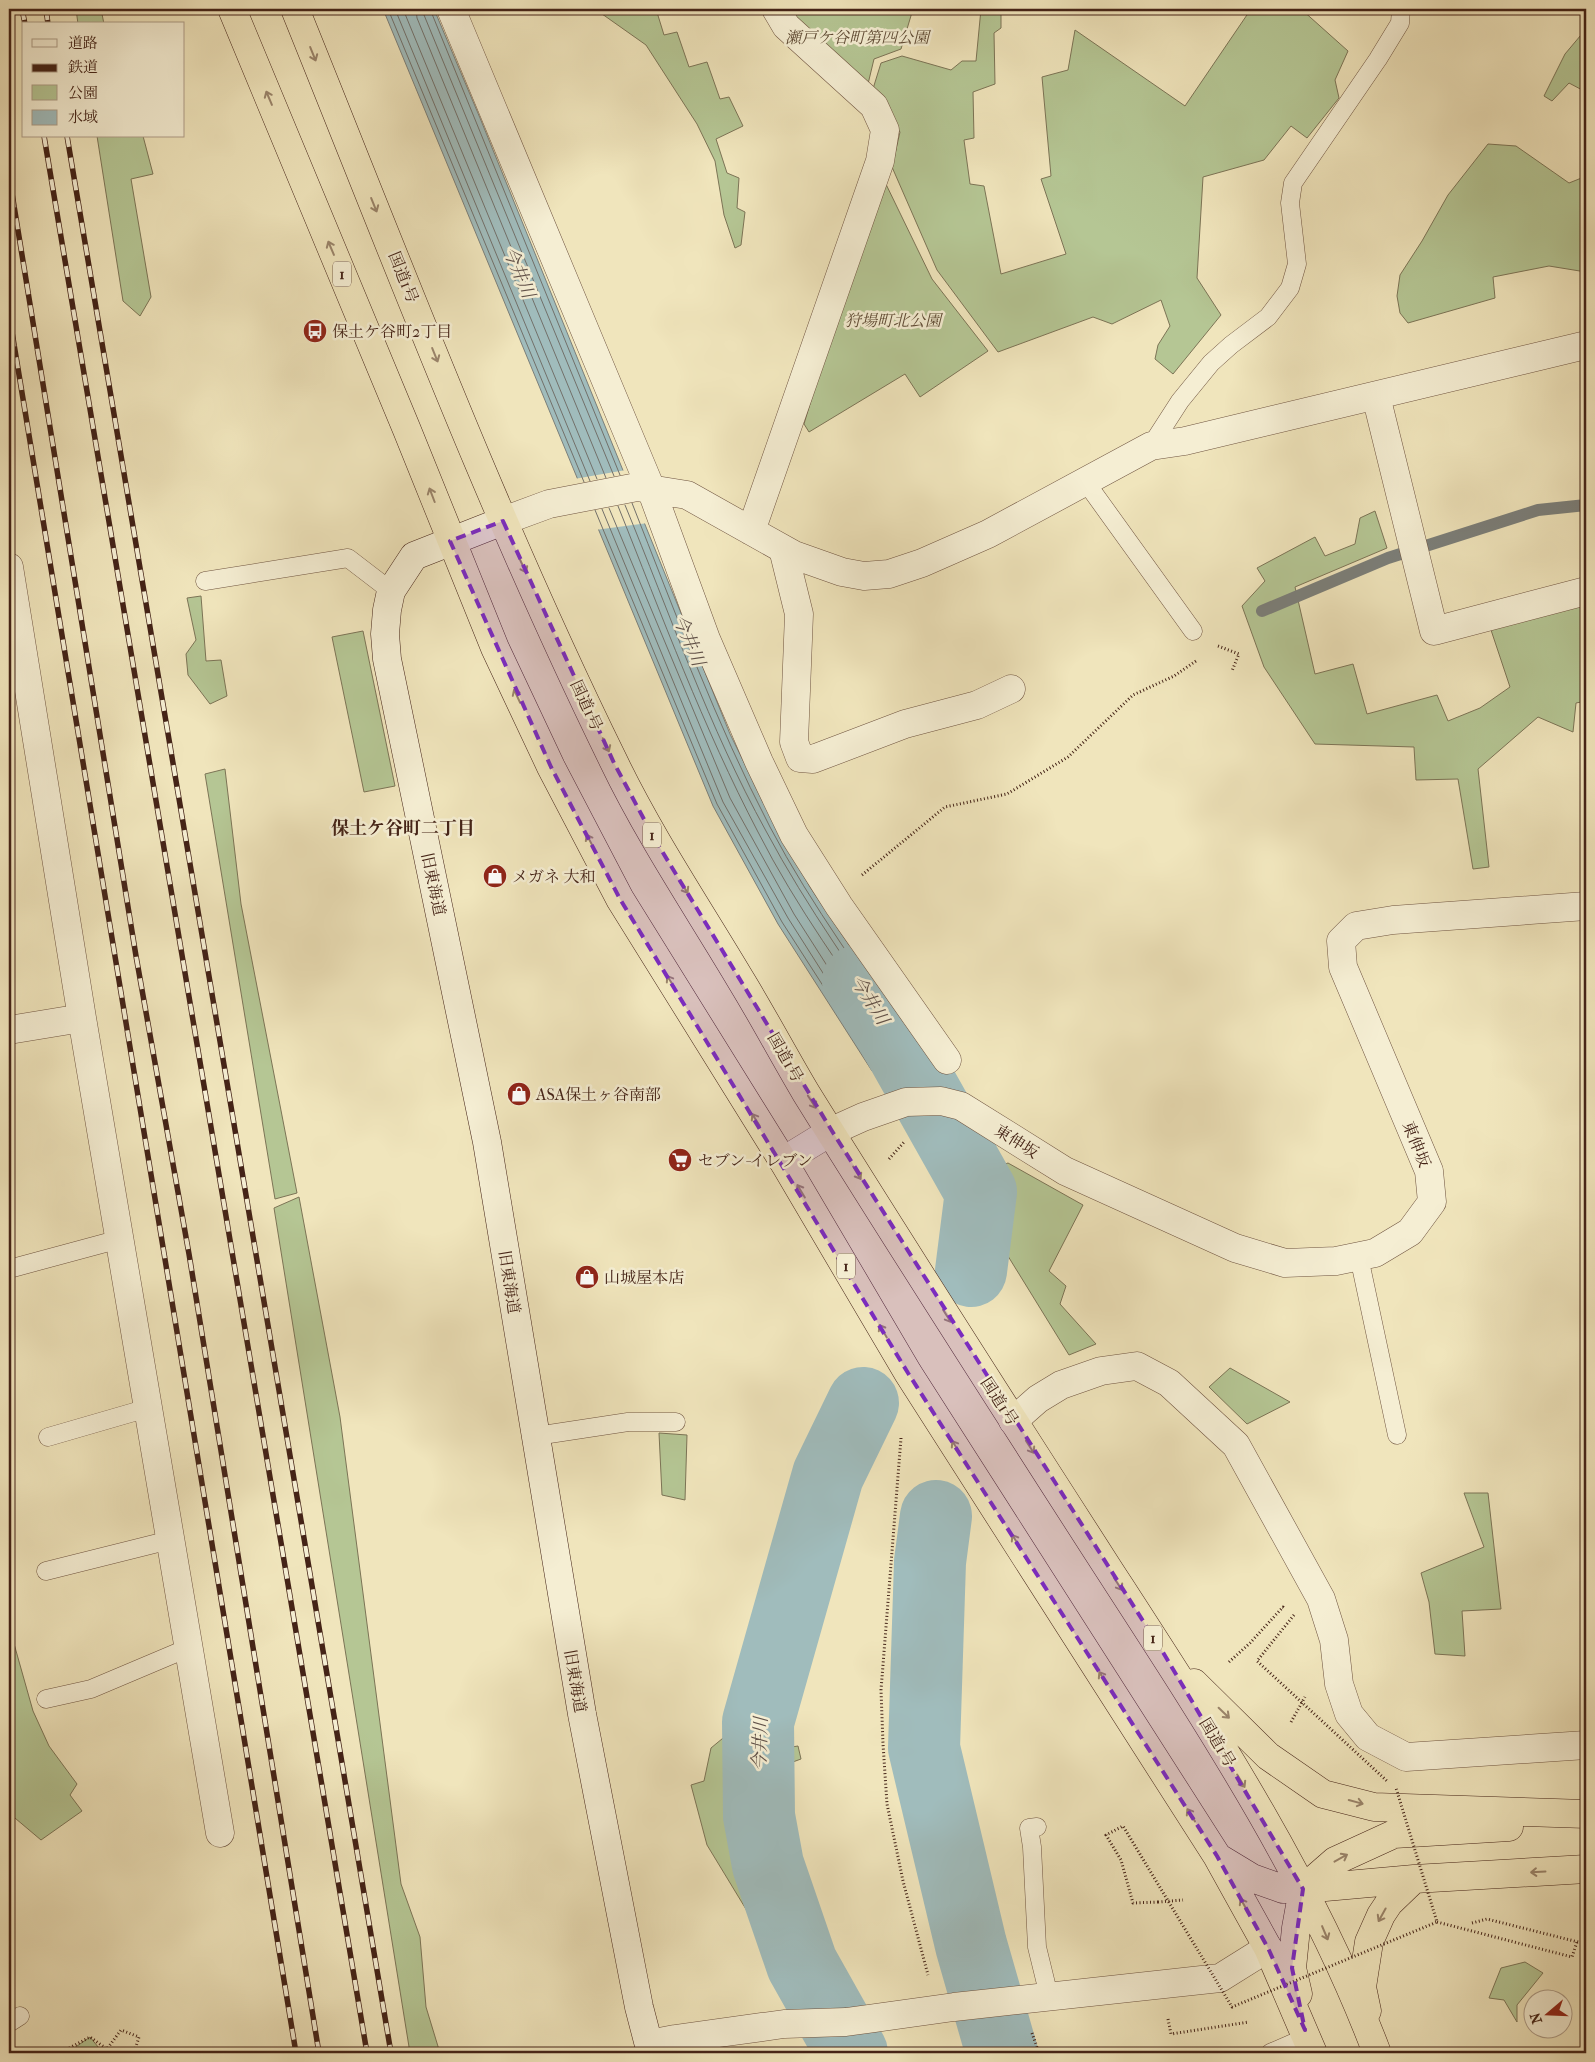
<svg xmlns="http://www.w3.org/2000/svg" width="1595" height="2062" font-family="'IM FELL French Canon','Noto Serif JP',serif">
<rect width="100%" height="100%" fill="#f0e5bc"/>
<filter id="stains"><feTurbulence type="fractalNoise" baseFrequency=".004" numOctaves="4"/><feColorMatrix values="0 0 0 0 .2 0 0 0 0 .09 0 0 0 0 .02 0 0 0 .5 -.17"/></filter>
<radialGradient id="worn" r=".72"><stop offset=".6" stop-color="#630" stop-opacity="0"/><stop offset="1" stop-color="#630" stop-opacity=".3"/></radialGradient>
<path fill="#b5c694" stroke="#7c7456" d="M76,9H101L104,24H78Z
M595,9H656L664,35L677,32L689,67L707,62L720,99L729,97L743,126L716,139L727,173L739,178L737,208L745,212L741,245L735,248L724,215L715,161L697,124L646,45Z
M790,9H913L901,49L874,59L868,84L795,20Z
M981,9H1001V28L994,33L995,84L973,92L974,138L964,140L970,184L984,186L1001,274L1066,254L1041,179L1051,176L1042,77L1068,70L1075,30L1185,106L1251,9H1301L1348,51L1335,80L1339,98L1307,138L1291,126L1264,160L1203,177L1197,278L1221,315L1173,374L1155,359L1158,345L1170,326L1161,300L1112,324L1093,317L998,352L937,270L892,167L900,132L872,92L881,63L902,56L951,70L962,61H976Z
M1586,29V92L1569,83L1552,101L1544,96L1565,54Z
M97,136H143L153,174L131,179L151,297L140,316L123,301Z
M1488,144L1516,146L1569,183L1584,177L1586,181V272L1549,266L1493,277L1495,298L1408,323L1400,313L1397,296L1400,275L1422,241L1448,195Z
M882,176L932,279L988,351L920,397L905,374L809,432L804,424L834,323Z
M1375,511L1387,548L1295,587L1315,674L1353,664L1367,714L1437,695L1448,721L1480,708L1510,687L1491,630L1586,602V701L1576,703L1573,732L1538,717L1478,769L1489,867L1473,869L1458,779L1416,780L1414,747L1315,744L1264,667L1242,606L1265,581L1257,568L1315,537L1325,556L1355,544L1360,518Z
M201,596L206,661L221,660L227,696L210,704L188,675L186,654L196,640L187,598Z
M363,631L395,786L364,792L332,637Z
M225,769L241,904L297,1193L275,1199L205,774Z
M1008,1163L1083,1205L1049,1271L1066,1286L1060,1304L1096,1344L1069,1355L1003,1248L1005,1218L992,1169Z
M299,1197L340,1417L401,1884L420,1937L426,2007L440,2053H410L274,1208Z
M1230,1368L1290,1402L1247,1424L1209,1387Z
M659,1433L687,1435L685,1500L662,1495Z
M1464,1493H1488L1501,1609L1462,1611L1465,1656L1435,1654L1429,1602L1421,1573L1484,1547Z
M9,1626L33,1711L49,1746L77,1784L70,1795L82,1811L41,1840L9,1813Z
M773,1714L779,1749L798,1746L801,1759L779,1767L797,1909L812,1958L772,1952L707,1845L691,1785L704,1781L711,1748L746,1719Z
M1525,1962L1543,1973L1517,2005V2022L1504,2000L1489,1998L1501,1968Z
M90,2037L103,2053H67Z"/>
<path fill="#a0bcbc" stroke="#7b7f7a" d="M383,9H434L480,118L730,734L775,825L810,887L928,1062L872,1071L778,924L713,806Z"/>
<path fill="#f0e5bc" d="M626,470L648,523L595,530L574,479Z"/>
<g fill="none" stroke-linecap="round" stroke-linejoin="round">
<path stroke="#72706a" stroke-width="1" d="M388,9L584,482
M395,9L590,481
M403,9L597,479
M416,9L417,18L606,478
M423,9L424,15L614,476
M430,9L620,475
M609,508L730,798L794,914L881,1050L893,1049L894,1045C847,976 796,907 758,832C703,727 662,616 618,506
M602,509L723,802L788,918L877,1058L906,1055L907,1051C859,979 807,908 766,831C709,728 670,614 625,505
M595,510L717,804L782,922L874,1065L917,1059L918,1056C867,980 812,907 770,827C716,723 675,612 632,503"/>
<path stroke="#7b7f7a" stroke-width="12" d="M1262,611L1388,558L1538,510L1586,505"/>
<path stroke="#a0bcbc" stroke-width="72" d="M858,981L882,1016L981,1192L971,1271
M936,1516L930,1562L924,1748L971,1945L1002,2053
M852,2053L802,1964L768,1865L759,1816L758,1722L828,1475L863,1403"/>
<g stroke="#6f5440" stroke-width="19">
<path id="lane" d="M1151,446L1180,401L1211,363L1231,345L1268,317L1290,288L1297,264L1290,203L1293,183L1378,59L1400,23L1401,9
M1085,481L1193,631
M205,581L348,558L391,591
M1359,1257L1397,1435
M9,1269L120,1239
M536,1436L628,1422H676
M48,1437L148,1408
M46,1571L170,1540
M46,1699L91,1689L188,1648
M1037,1827L1029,1828L1032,1847L1037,1947L1049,1996
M9,2023L20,2016
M1270,2053L1307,2037"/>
</g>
<g stroke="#6f5440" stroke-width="29">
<path id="street" d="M451,9L651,489L706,639L759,762L794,835L839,906L947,1060
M1376,396L1434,631L1586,591
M503,521L549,504L637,487L687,495L794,555L842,572L864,576L889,574L922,563L988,534L1151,446L1185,441L1586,345
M751,531L880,161L885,130L874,106L786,26L776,9
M783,549L799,614L794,742L800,758L813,759L905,724L977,705L1011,689
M9,567L82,1018L220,1833
M9,1030L82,1018
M783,1161L832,1131L863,1117L906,1102L941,1101L961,1106L1065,1171L1235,1248L1285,1263L1336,1261L1375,1253L1410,1232L1432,1202L1429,1171L1343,967L1341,941L1356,926L1393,920L1586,906
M1013,1421L1038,1399L1061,1385L1101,1371L1137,1366L1169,1383L1236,1445L1321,1599L1334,1640L1339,1684L1349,1714L1368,1737L1406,1757L1586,1745
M649,2044L675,2039L784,2024L846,2022L954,2007L1220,1978L1268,1948"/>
</g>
<g stroke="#442317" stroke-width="29">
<path id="secondary" d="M503,521L414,556L391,591L387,610L385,634L387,659L487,1142L582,1714L639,2007L651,2053"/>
</g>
<g stroke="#442317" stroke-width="29">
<path id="highway" d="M232,9L407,430L495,648L551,767L620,899L783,1161L908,1373L1217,1856L1268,1948L1313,2053
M295,9C397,261 493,516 613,760C650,837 698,908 742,982C764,1018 784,1056 806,1093C904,1251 1005,1408 1106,1565C1207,1721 1311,1878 1377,2053
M1194,1683L1268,1756L1323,1794L1374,1807L1586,1814
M1219,1858L1252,1878L1283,1889H1303L1414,1879L1586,1869
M1298,1994L1292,1968L1296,1928L1303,1889L1335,1861L1394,1834L1509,1827
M1367,2011L1362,1987L1369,1942L1381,1915L1389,1903L1414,1879"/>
</g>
<path stroke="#442317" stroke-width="3" stroke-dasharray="1 2.5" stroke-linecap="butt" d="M1218,646L1239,654L1232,671
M862,875L945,807L1007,794L1068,757L1133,695L1174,676L1196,661
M889,1159L905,1141
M901,1438L881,1690L883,1744L887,1804L903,1881L928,1975
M1229,1662L1250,1643L1283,1607L1284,1608
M1291,1722L1305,1697
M1158,1902L1183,1900
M1437,1922L1572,1957L1577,1942
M1472,1923L1487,1919L1586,1944
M1168,2019L1171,2034L1249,2022
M1032,2033L1039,2053
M60,2053L90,2037L107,2049L121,2030L139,2037L134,2053"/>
<use href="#lane" stroke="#f5eed3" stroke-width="18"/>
<use href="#street" stroke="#f5eed3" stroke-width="28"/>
<use href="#secondary" stroke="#f5eed3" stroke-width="28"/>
<use href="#highway" stroke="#f0e5bc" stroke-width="28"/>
<g stroke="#442317" stroke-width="5.5">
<path id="rail" d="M22,9L25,24
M46,9L48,24
M44,136L367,2053
M67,136L391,2053
M9,175L136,956L189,1254L319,2053
M9,314L296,2053"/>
</g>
<use href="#rail" stroke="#f5eed3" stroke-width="4" stroke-dasharray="11" stroke-linecap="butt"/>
<path stroke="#442317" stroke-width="3" stroke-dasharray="1 2.5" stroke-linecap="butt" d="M1294,1615L1257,1661L1387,1781
M1158,1902L1133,1903L1121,1860L1106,1835L1123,1826L1232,2007L1437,1922L1396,1788"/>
</g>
<defs><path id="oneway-shaft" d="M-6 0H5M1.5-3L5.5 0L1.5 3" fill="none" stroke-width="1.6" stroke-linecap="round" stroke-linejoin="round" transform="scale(1.25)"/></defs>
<g stroke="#9a846a">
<use href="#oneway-shaft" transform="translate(313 54) rotate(68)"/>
<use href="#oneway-shaft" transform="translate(269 98) rotate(-113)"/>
<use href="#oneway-shaft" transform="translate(374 205) rotate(68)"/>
<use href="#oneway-shaft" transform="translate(331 248) rotate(-113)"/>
<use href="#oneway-shaft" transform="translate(435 355) rotate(68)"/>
<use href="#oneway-shaft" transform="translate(432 495) rotate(-111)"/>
<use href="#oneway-shaft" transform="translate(523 566) rotate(65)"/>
<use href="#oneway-shaft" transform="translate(517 696) rotate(-115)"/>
<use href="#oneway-shaft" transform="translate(606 745) rotate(65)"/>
<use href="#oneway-shaft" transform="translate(590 841) rotate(-118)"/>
<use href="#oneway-shaft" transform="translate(684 887) rotate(59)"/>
<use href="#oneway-shaft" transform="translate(671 982) rotate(-122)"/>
<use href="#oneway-shaft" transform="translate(812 1102) rotate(57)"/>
<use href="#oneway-shaft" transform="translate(756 1120) rotate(-122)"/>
<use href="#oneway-shaft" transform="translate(857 1173) rotate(59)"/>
<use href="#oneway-shaft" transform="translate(801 1191) rotate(-121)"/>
<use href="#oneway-shaft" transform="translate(947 1316) rotate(58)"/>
<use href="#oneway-shaft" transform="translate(883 1331) rotate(-120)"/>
<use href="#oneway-shaft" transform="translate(956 1447) rotate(-123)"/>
<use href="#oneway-shaft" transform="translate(1030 1447) rotate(57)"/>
<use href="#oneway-shaft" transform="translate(1016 1541) rotate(-122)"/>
<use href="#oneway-shaft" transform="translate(1118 1584) rotate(57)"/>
<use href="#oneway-shaft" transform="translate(1103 1678) rotate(-122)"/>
<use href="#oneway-shaft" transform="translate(1224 1713) rotate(44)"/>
<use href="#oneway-shaft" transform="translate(1241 1781) rotate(59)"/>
<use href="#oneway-shaft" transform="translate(1356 1802) rotate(15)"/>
<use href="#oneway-shaft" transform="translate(1191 1815) rotate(-122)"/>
<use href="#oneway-shaft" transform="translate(1341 1858) rotate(-29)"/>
<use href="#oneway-shaft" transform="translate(1538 1872) rotate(177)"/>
<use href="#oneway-shaft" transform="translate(1244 1905) rotate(-119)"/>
<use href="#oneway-shaft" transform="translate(1382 1915) rotate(119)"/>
<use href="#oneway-shaft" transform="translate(1325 1933) rotate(67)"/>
</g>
<path fill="#7b2cbf" fill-opacity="0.2" stroke="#7b2cbf" stroke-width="4" stroke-dasharray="10 6" stroke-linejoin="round" d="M503,521L614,763L654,838L832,1131L1164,1654L1303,1889L1292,1968L1305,2030L1268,1948L1217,1856L908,1373L620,899L551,767L450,541Z"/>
<defs>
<g id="bus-disc" transform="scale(1.25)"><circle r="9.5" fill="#8f2418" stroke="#f5eed3"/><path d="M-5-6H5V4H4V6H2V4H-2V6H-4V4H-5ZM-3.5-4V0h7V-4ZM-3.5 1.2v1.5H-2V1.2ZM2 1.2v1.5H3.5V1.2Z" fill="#fff"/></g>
<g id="shop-disc" transform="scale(1.25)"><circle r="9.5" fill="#8f2418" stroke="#f5eed3"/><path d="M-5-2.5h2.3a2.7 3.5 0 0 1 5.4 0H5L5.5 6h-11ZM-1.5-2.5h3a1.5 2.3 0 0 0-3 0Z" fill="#fff"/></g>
<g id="supermarket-disc" transform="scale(1.25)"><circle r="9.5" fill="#8f2418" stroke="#f5eed3"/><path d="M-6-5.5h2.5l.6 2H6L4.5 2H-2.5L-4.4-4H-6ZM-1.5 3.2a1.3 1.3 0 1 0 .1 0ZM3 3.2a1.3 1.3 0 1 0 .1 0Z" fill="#fff"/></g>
</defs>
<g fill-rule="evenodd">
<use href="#bus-disc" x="315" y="331"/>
<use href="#shop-disc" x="495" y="876"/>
<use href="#shop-disc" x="519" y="1094"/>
<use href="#supermarket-disc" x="680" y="1160"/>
<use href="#shop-disc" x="587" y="1277"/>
</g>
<g text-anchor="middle" stroke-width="5" stroke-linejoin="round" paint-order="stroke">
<g fill="#f5eed3" stroke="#79604f" stroke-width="1">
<rect x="333" y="261.5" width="18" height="25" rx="4"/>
<rect x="643" y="822.5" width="18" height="25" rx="4"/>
<rect x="837" y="1253.5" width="18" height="25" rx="4"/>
<rect x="1144" y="1625.5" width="18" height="25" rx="4"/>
</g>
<g font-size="15" font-weight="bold" fill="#442317">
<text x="342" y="279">1</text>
<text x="652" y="840">1</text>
<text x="846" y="1271">1</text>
<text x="1153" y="1643">1</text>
</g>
<g font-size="16" font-style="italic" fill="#604c36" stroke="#f5eed3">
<text x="857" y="43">瀬戸ケ谷町第四公園</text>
<text x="893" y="326">狩場町北公園</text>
</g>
<g font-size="16" fill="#442317" stroke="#f5eed3">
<text transform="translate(404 277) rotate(68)" y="6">国道1号</text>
<text transform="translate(587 705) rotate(65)" y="6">国道1号</text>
<text transform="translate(434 884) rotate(78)" y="6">旧東海道</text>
<text transform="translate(786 1057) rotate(60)" y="6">国道1号</text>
<text transform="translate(1017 1141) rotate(32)" y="6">東伸坂</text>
<text transform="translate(1417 1144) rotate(68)" y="6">東伸坂</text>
<text transform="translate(510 1282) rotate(81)" y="6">旧東海道</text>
<text transform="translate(1000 1401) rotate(57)" y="6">国道1号</text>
<text transform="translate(576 1681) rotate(80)" y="6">旧東海道</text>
<text transform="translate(1218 1742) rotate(59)" y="6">国道1号</text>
</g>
<g font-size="16" fill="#442317" stroke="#f5eed3" text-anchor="start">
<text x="332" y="337">保土ケ谷町2丁目</text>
<text x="512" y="882">メガネ 大和</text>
<text x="536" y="1100">ASA保土ヶ谷南部</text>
<text x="698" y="1166">セブン-イレブン</text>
<text x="604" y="1283">山城屋本店</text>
</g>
<g font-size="18" font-style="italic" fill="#605149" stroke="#f5eed3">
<text transform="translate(519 272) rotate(67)" y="6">今井川</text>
<text transform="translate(689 640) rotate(67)" y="6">今井川</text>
<text transform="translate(870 1000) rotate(58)" y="6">今井川</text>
<text transform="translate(760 1744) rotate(-88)" y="6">今井川</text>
</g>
<g font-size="18" font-weight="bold" fill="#442317" stroke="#f5eed3">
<text x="403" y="834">保土ケ谷町二丁目</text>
</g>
</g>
<rect width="1595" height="2062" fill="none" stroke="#f0e5bc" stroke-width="30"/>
<rect x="10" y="10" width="1575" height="2042" fill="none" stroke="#442317" stroke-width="2.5"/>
<rect x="15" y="15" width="1565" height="2032" fill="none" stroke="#442317"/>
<rect x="22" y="22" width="162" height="115" fill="#f5eed3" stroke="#ae9d88"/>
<rect x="32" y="39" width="25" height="8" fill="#f5eed3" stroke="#ae9d88"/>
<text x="68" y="48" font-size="15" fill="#442317">道路</text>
<rect x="32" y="64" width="25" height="8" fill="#442317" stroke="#ae9d88"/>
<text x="68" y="72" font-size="15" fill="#442317">鉄道</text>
<rect x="32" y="85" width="25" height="15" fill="#b5c694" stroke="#ae9d88"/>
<text x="68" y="98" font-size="15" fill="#442317">公園</text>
<rect x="32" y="110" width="25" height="15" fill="#a0bcbc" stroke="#ae9d88"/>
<text x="68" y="122" font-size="15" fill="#442317">水域</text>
<g transform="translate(1548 2014) rotate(251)"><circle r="24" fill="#f5eed3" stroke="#ae9d88"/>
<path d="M0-4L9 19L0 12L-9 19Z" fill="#8f2418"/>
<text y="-8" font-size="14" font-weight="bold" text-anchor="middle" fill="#442317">N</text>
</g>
<rect width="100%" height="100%" filter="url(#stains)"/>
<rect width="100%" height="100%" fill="url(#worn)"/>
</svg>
